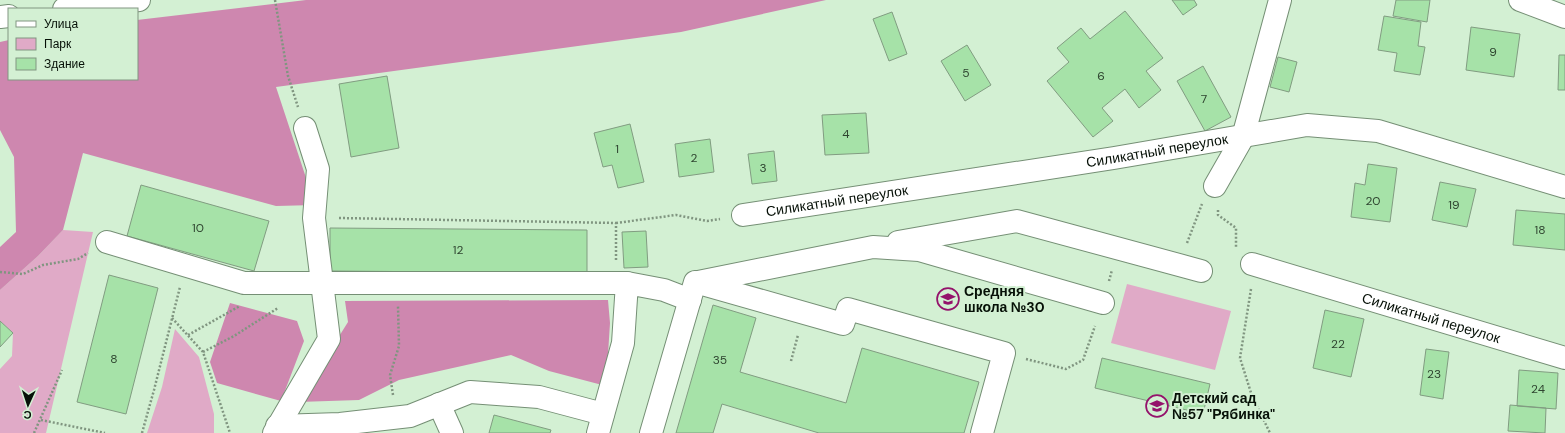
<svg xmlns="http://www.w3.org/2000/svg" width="1565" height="433" font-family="'DM Sans',sans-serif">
<rect width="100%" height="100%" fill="#d3f0d3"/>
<path fill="#e0aac7" d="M63,230L93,232L46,433H0V369L12,356L13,333L0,321V290L38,256Z
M1127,284L1231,311L1215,370L1111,343Z
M175,329L199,357L214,414V433H147L162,387Z"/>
<path fill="#ce87af" d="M306,0H826L681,32L276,87L315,205L276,206L83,153L63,230L38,256L0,290V247L16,232L14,157L0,130V42L9,40V79H137V20Z
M608,300L610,323L606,386L549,371L511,355L399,380L359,400L298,402L348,322L345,301Z
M230,303L297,321L304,341L281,401L217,383L210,362Z"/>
<path fill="#a6e2a8" stroke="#819c81" d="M1172,0H1194L1197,5L1183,15Z
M1396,0H1430L1427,22L1393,16Z
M1125,11L1163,58L1146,71L1161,90L1139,108L1125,89L1102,108L1113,121L1093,137L1047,81L1069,62L1057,48L1081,28L1090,39Z
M892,12L907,54L889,61L873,19Z
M1384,16L1421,22L1418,46L1425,47L1420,75L1394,71L1397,53L1378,50Z
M1471,27L1520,34L1514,77L1466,70Z
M967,45L991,85L965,101L941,61Z
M1559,55H1565V90H1558Z
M1278,57L1297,62L1289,92L1270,87Z
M1203,66L1231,117L1205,131L1177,81Z
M387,76L399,148L351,157L339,84Z
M866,113L869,153L825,155L822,115Z
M630,124L644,182L618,188L612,165L603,167L594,133Z
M710,139L714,172L679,177L675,144Z
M774,151L777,181L752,184L748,154Z
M1368,164L1397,168L1390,222L1351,217L1355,183L1365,185Z
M1440,182L1476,189L1467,227L1432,220Z
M141,185L269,221L254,271L127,236Z
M1516,210L1565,214V250L1513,245Z
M330,228L587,230V273L330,271Z
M646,231L648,267L624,268L622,232Z
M109,275L158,288L126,414L77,402Z
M713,305L756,318L740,372L846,403L862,348L979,382L964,433H819L722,404L713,433H676Z
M1325,310L1364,319L1351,377L1313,368Z
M0,321L13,333L0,347Z
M1426,349L1449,352L1443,399L1420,395Z
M1102,358L1210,384L1203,414L1095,388Z
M1519,370L1558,373L1556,409L1517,406Z
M1510,405L1546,408L1545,433L1508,431Z
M494,415L551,430L550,433H489Z"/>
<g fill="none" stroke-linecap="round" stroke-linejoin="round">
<g stroke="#758f75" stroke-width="24">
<g id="minor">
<path d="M1520,0L1565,17"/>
<path d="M64,9L139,0"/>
<path d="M0,17L9,16"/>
<path d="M1215,186L1243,137L1280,0"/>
<path id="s1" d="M743,215L1114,158L1307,125L1378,131L1565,187"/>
<path d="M107,242L244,283H627"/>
<path d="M898,242L1017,221L1201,271"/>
<path id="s2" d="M1252,264L1565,358"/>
<path d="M698,282L873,247L919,250L1103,303"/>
<path d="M439,404L452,433"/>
<path d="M277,426L340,424L410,416L470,392L539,397L603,414"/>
<path d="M274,433L329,339L314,218L318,169L305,128"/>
<path d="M598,433L623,343L627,283L664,290L690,300"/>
<path d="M651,433L695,282L843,324L848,309L1004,353L982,433"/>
</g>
</g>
<path stroke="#809580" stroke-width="2.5" stroke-dasharray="2 2" stroke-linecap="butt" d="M275,0L288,76L298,107
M1218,210V215L1236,228V248
M339,218L616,223V260
M616,223L676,215L707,221L720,219
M1187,243L1202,204
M0,272L23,274L43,265L78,259L88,253
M1109,281L1112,270
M1251,289L1240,358L1252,396L1270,433
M172,318L203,352L230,433
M188,335L240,306
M203,352L234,336L278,308
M1026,359L1066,369L1083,360L1095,326
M791,361L798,335
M393,395L390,375L399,346L398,306
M41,420L105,433
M34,433L62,370
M142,433L154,390L180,287"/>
<use href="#minor" stroke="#fff" stroke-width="22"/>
</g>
<defs>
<g id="school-ring" transform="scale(1.15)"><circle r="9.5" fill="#d3f0d3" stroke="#94126b" stroke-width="1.5"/><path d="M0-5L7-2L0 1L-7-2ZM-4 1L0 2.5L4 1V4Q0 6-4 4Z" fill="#94126b"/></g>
</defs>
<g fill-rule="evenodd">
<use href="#school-ring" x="948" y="299"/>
<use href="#school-ring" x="1157" y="406"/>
</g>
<g text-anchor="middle" stroke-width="4" stroke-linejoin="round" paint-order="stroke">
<g font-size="12" fill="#2e442f">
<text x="1493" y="56">9</text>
<text x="966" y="77">5</text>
<text x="1101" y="80">6</text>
<text x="1204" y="103">7</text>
<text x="846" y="138">4</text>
<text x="617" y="153">1</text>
<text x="694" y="162">2</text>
<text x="763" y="172">3</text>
<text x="1373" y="205">20</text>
<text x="1454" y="209">19</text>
<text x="198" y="232">10</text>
<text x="1540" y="234">18</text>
<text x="458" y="254">12</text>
<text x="1338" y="348">22</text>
<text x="114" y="363">8</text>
<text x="720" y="364">35</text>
<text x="1434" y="378">23</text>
<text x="1538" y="393">24</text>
</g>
<g font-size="14" fill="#061007" stroke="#d3f0d3">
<text dy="5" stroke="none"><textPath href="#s1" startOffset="419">Силикатный переулок</textPath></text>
<text dy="5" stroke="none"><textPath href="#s1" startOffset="95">Силикатный переулок</textPath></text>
<text dy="5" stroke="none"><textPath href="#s2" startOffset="187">Силикатный переулок</textPath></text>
</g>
<g font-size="14" font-weight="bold" fill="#061007" stroke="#d3f0d3" text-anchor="start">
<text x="964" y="296">Средняя<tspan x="964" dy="16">школа №30</tspan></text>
<text x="1172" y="403">Детский сад<tspan x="1172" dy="16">№57 "Рябинка"</tspan></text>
</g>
</g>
<rect x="8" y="8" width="130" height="72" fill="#d3f0d3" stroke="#819681"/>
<rect x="16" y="21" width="20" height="6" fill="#ffffff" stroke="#819681"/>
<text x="44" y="28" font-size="12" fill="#061007">Улица</text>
<rect x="16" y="38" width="20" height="12" fill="#e0aac7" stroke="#819681"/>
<text x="44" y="48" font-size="12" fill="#061007">Парк</text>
<rect x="16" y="58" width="20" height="12" fill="#a6e2a8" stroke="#819681"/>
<text x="44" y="68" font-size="12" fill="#061007">Здание</text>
<g transform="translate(28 405) rotate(183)" stroke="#d3f0d3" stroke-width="3" paint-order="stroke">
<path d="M0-3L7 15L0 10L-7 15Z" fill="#061007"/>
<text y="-6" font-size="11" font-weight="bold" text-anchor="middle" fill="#061007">С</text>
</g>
</svg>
